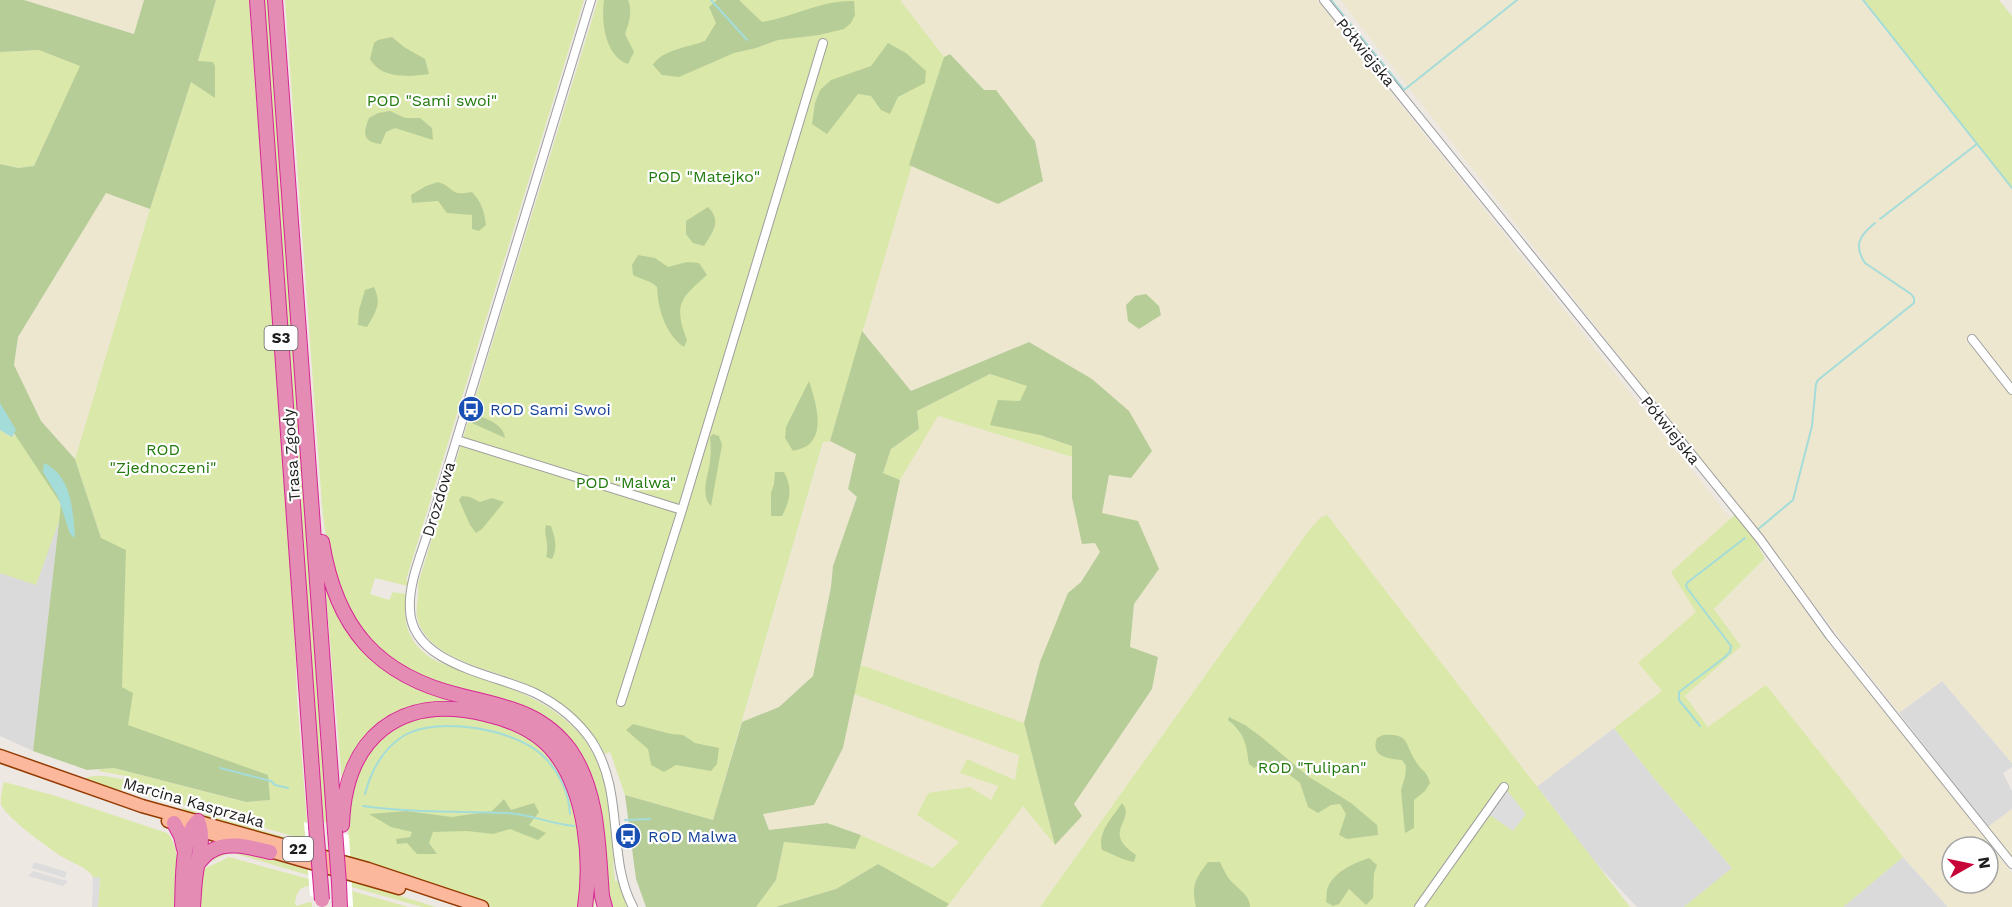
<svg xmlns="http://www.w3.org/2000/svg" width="2012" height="907" font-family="'Work Sans',sans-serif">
<rect width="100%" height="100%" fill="#eee8e3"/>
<path fill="#dbdadb" d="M0,414L61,504L33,751L0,736Z
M1942,681L2012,763V767L2003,773L2012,791V809L1988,827L1899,713Z
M1614,728L1654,778L1733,869L1684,907H1637L1590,857L1547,799L1535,788Z
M1903,857L1948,907H1842Z"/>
<path fill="#ede7cf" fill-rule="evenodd" d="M24,0H144L135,34Z
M900,0H1317L1731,519L1672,572L1697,612L1638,663L1662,691L1535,788L1327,516L1320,518L1040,907H947L1023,805L1056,844L1074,804L1152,689L1158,657L1130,647L1134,604L1159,569L1102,513L1109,475L1029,342L911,391L862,331L909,165L984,90L950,54L944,57Z
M1340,0H1861L2012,189V763L1942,681L1899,713Z
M106,193L150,209L75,459L41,421L14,365L18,337Z
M937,416L1072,457V498L1083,544L1095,543L1100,552L1081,582L1068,594L1040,662L1024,723L861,665L900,480Z
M824,441H830L856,453L848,489L857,497L833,566L831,587L813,676L779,707L742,722Z
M1765,558L2012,873V907H1948L1903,857L1766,686L1708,727L1685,696L1741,646L1714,609ZM1952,847H1988V883H1952Z
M854,694L1020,755L1015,780L967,759L960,773L998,786L991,801L917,815L960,842L933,868L861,835L827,823L769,830L763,813L814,805L843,748Z
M2012,809V858L1988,827Z"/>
<path fill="#dae8a9" d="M216,0H249L294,613L297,697L307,823H304L306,840L181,804L112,788L84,779C97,772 115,778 130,781L131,777L99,771L100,769L114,768L245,802L270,800L126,739L122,687L101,538L75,459L150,209L191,82L215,97L213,62H198Z
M262,0H270L328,804V829L327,823L323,821L322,827Z
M285,0H584L406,580L409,581L408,586L375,578L370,594L389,600L393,592L406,594C402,625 409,645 436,661C499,685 575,700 602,771C612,799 612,832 615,861L613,862L615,881H618L627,907H609L574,748L466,693L406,671L369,642L340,595L326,539L322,505Z
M598,0H900L944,57L830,441L823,442L713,820L625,795L610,752L605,754C585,720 560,698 524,683C493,670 437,661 421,628C412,612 420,599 418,584Z
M1862,0H1999L2012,16V189Z
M0,50L1,52L39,50L81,66L34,166L18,168L0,164Z
M990,374L1028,386L1020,401L1040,435L1072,446V457L938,416L900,480L883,473L891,449L919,429L917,411Z
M0,429L7,435L17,436L41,463L63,510L36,585L0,573Z
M1738,512L1765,558L1714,609L1741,646L1685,696L1708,727L1766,685L1903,857L1843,907H1684L1732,868L1654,778L1614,728L1662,691L1638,663L1696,612L1671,572Z
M1327,515L1630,907H1040L1307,533L1320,518Z
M325,583C338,619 357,652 391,673C417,689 447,696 476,704C546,722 578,748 591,821C595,848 599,880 594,907H590C598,863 586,785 558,750C541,729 513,717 488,711C476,708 464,705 452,704C420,700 384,717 363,741C353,752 347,767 342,781Z
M861,665L1024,723L1055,845L1023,806L947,907H939L878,864L836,889L775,907H756L776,880L784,842L855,849L861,835L933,868L959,842L917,815L928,793L970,787L991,800L998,786L960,773L967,759L1015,780L1019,755L854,694Z
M429,713C449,713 465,716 484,720C503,724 532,735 546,749C584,786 583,858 579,907H493L384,872L350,859L347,810L351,791L369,750L386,734L406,721Z
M4,782L56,796L167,833C182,847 178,887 179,907H98L100,878L93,877C88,868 75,864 66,859C52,851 8,819 1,805C0,798 2,789 4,782Z
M183,808L306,843V849L181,812Z
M235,849L308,870V875L233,853C222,853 214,863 205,862L210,856Z
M229,857L309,879V886C298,887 296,894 295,904L296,906L310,902L312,903V907H199L202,867L206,868Z
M352,881L436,907H422L352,887Z
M352,891L408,907H353Z"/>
<path fill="#b7cd98" d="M0,0H24L134,34L144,0H216L198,61L213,62L215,66V98L191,82L150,209L106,193L18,337L14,365L41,421L75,459L101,538L126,550L122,687L133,693L128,725L268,775L270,800L246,802L114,768L87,770L33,751L61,504L0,412V164L18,168L34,166L80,66L39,50L0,52Z
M604,0H628C633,12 629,22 625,34L634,52L628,64C605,56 601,22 604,0Z
M717,0H739L762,22C793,17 821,0 854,1L855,15L851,23L844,29L819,35L778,40L756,48L734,53L679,77L662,75L653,65C661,50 689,47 705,41L716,23L709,7Z
M392,37L404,47L425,59L429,74C409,77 381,79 370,59L374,43L378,40Z
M888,43L906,53L926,71L925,83L898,97L890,114L881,110L871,96L858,94L827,134L812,124L815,103L820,90L831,80L871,66Z
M950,54L984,90H996L1035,141L1043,181L998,204L909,165L944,57Z
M390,111L405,118H420L432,128L433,140L395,128L386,132L381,144C362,142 363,133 369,118L378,113Z
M438,182C455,187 449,197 472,192C482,203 484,211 486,225L479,231L472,229V215L447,213L438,201L412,203L411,195L426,186Z
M708,207C722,221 713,232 704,246L693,243L686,234V221Z
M638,255L655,258L668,267L687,262L699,263L707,275C681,298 673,304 687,340L684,347C665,334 658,309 657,287C650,280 642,280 633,275L632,265Z
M374,287C382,304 376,311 367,327L358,325L359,310L365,290Z
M1146,294L1159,306L1161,315L1139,329L1128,321L1126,305L1135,296Z
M862,331L911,391L1029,342L1092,379L1129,411L1152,451L1131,478L1109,475L1102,513L1138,521L1159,569L1134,604L1130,647L1158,657L1152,689L1074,804L1082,816L1055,845L1024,723L1040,662L1068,593L1081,582L1100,552L1095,543L1082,544L1072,498V446L1040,435L990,425L998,400L1020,401L1027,386L990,374L917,411L919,429L891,449L883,473L900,480L843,748L814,805L763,814L769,830L827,823L861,835L855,849L784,842L776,880L756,907H646L636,879L625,795L713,820L742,722L779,707L813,676L831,587L833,566L857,497L848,489L856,454L830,441Z
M809,381C815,400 826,432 807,446C803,448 797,450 793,451L785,438L786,427Z
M477,415C489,420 503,424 505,438L472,423V418Z
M713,434L719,436L722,445L711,506C700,495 708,476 710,462C711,454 711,446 710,437Z
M775,472H784C793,489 790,500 782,516H771V493L774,484Z
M462,496L470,497L480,502L492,498L504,502L482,529L476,533L470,525L459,500Z
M546,525L551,526C555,538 558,547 552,559L546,557C550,543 543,536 546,525Z
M1229,717L1245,725L1260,736L1309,777L1351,803L1377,825L1378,835L1347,839L1339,835L1346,814L1340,804L1331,805L1318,813L1308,807L1300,783L1277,765L1267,761L1254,768L1249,764C1246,743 1245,734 1228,720Z
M633,724L671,734L683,735L695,743L719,748L717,764L711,771L676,765L664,772L651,765L648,749L626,730Z
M1383,735C1411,733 1404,745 1417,763C1423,773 1426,769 1430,783L1425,791L1414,800V828L1405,833L1401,790L1405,777L1406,766L1402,760C1388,759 1370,757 1377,738Z
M504,799L511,810L534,803L539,812L529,825L546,833L538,840L510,829L493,834L467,831L433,832L429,843L437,854H417L407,843L397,844L396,839L410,837L412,832L391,827L369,814L407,811L452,817L492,811Z
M1122,803C1137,821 1100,831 1136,855L1134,862C1122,860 1113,854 1102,850C1097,832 1113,817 1122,803Z
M1369,858L1377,865L1374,873L1373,898L1366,905L1349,889L1339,904L1333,906L1326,902C1327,898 1326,891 1328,887C1335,871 1354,863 1369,858Z
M1208,862H1220C1223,868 1226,875 1230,880C1237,888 1250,895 1250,907H1196C1191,886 1195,879 1208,862Z
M878,864L949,904L946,907H775L836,889Z"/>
<path fill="#ddd" d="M1506,789L1526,814L1513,831L1487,813Z
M34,862L67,872L65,878L32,868Z
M33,871L64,880L68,881L63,886L28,876Z
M93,877H100L98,907H92Z"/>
<path fill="#a4dcd9" d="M0,403L16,430L12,437L0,430Z
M44,463C72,476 73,511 75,538L70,534L58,497L43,472Z"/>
<path fill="#fff" d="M304,822L323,828L328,901L310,896Z
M328,829L349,835L353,907L332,902Z"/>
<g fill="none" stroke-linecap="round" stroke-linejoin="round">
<path stroke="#a4dcd9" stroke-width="2" d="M711,0L747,40
M1331,0L1404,90L1517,0
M1863,0L2012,188
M1880,219L1977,144
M1756,531L1793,500L1812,426L1816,384L1818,380L1914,303V298L1911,294L1865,263C1853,245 1860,235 1875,223
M1700,726L1679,700V692L1725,657L1730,652L1731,646L1687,588L1686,585L1688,582L1745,538
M220,768L271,781L275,785L288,788
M365,794C371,771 383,748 405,735C438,716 513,729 541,754C558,769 569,792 570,814
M363,806C411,813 458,811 506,813C529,814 551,824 574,826
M625,820L650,819"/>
<g stroke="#9e9e9e" stroke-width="10">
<path id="street" d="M591,0L430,526C422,553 408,583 410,610C412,665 495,674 535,693C557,704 577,720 591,740C626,793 606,857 633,907
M1324,0L1760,539L1830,636L2012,864
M1972,339L2012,390
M457,440L682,510L621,702
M682,510L823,43
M1419,907L1504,787"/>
</g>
<g stroke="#953b02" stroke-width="15">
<path id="primary" d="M0,756L142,806L368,869L482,907
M168,821L243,843
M263,849L399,888"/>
</g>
<g stroke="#d72694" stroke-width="16">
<path id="highway" d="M257,0L316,826
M275,0L335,831
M322,542C336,628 377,676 462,696C505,707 542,712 570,750C599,792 598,847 602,896L605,907
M174,823L181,836L184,849
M342,825C345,738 399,693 485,714C511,720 538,731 555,753C586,793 592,859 585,907
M197,865C201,860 205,854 211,851C228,840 252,848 270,852
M339,883L340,907
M182,907C183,885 181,834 198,821C205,837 198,857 196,873C194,884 194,896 193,907"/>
</g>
<use href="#street" stroke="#fff" stroke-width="8"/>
<use href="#primary" stroke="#fbb89c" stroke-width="12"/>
<use href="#highway" stroke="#e58cb5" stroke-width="14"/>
<g stroke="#d72694" stroke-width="16" stroke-linecap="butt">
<path id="highway-bridge" d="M316,826L322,900
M335,831L339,883"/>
</g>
<use href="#highway-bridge" stroke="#e58cb5" stroke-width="14"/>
</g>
<defs>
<g id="bus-disc" transform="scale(1.35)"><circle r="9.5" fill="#1a4fb4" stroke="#fff"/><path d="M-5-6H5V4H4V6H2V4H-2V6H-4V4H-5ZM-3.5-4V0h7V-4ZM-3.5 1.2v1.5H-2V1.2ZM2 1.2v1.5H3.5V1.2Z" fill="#fff"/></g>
</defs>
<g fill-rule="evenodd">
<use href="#bus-disc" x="471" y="409"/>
<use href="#bus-disc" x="628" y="836"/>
</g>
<g text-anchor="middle" stroke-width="4.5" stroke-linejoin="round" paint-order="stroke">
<g fill="#fff" stroke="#616161" stroke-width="1.5">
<rect x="264.5" y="326" width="33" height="24" rx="4.5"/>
<rect x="283" y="837" width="30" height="24" rx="4.5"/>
</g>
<g font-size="15" font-weight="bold" fill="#1d1d1d">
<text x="281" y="343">S3</text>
<text x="298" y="854">22</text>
</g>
<g font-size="16" fill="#1d1d1d" stroke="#fff">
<text transform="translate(1366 52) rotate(51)" y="6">Półwiejska</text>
<text transform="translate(1671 430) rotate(51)" y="6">Półwiejska</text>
<text transform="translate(291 455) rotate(-94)" y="6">Trasa Zgody</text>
<text transform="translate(438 499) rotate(-73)" y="6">Drozdowa</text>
<text transform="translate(194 802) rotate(16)" y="6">Marcina Kasprzaka</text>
</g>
<g font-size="16" fill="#227a0d" stroke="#fff">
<text x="432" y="106">POD "Sami swoi"</text>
<text x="704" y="182">POD "Matejko"</text>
<text x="163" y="455">ROD<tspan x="163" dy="18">"Zjednoczeni"</tspan></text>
<text x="626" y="488">POD "Malwa"</text>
<text x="1312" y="773">ROD "Tulipan"</text>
</g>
<g font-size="16" fill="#164399" stroke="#fff" text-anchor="start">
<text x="490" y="415">ROD Sami Swoi</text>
<text x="648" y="842">ROD Malwa</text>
</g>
</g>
<g transform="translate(1970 865) rotate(81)"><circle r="28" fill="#ffffff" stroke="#a5a5a5" stroke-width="1.5"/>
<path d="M0-4.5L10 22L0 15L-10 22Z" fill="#c80339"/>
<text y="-9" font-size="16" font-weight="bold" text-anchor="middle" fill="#1d1d1d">N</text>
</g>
</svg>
